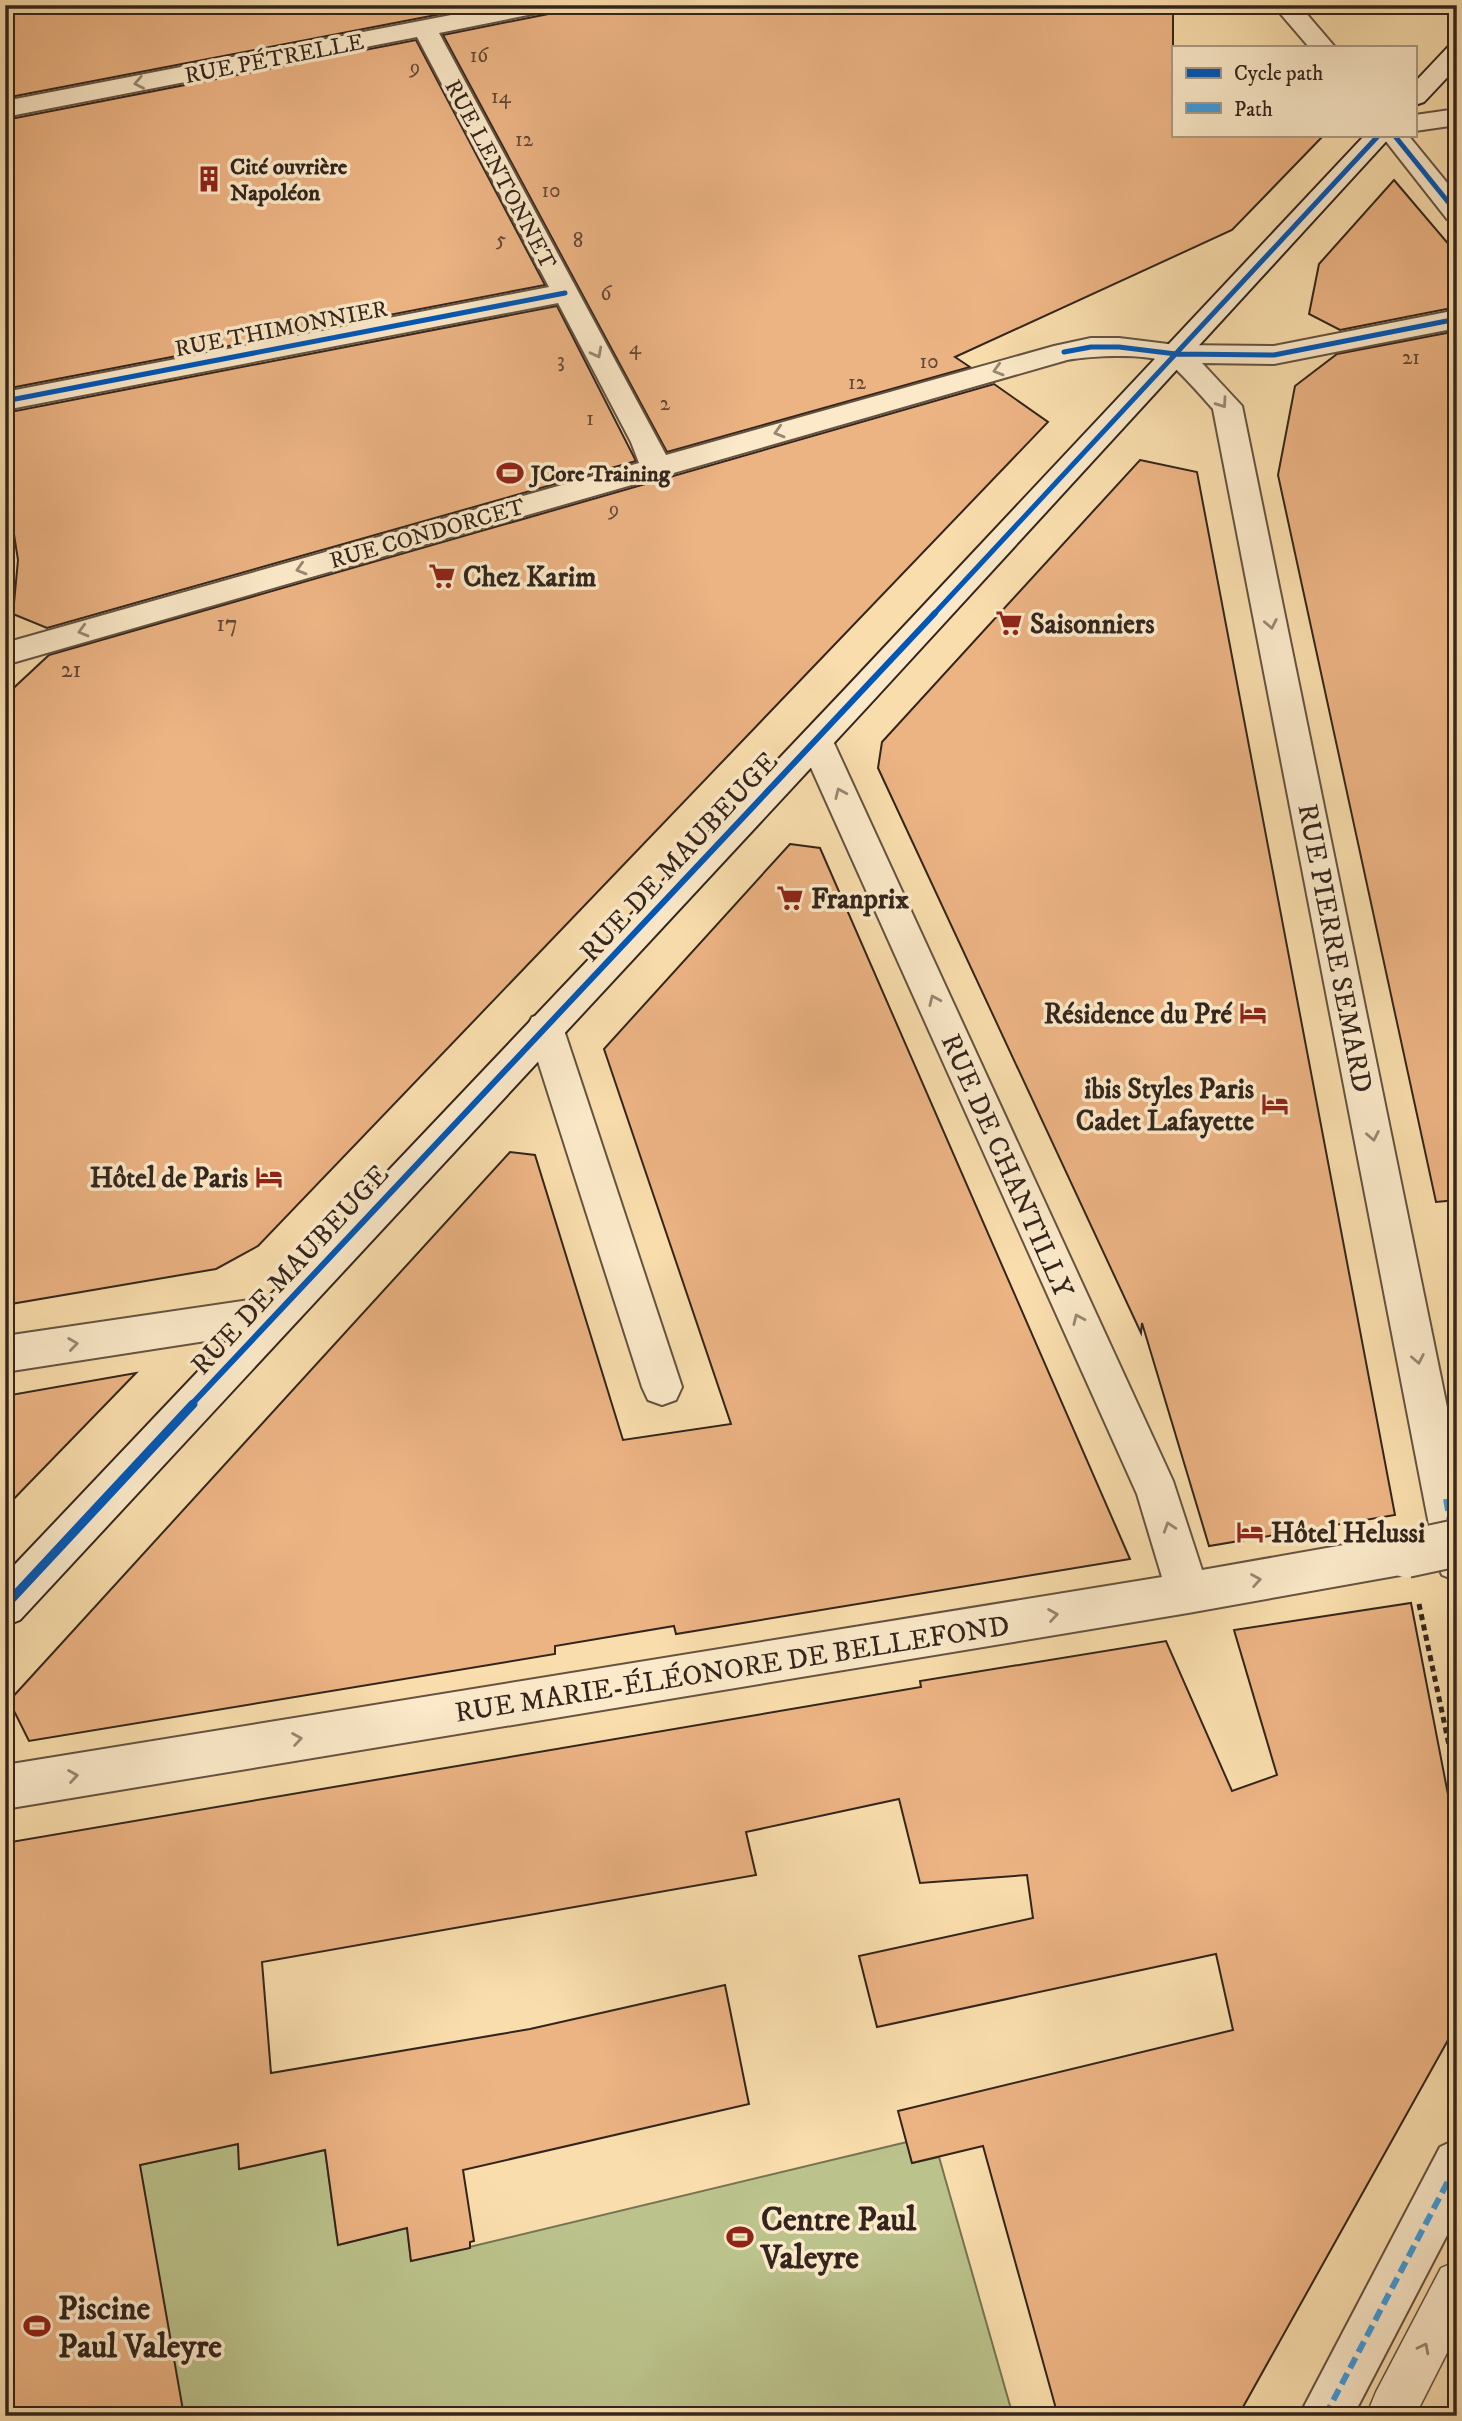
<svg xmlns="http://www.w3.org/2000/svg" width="1462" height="2421" font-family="'IM FELL DW Pica',serif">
<rect width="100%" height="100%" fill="#f9ddac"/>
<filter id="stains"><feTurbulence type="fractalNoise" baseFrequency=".00286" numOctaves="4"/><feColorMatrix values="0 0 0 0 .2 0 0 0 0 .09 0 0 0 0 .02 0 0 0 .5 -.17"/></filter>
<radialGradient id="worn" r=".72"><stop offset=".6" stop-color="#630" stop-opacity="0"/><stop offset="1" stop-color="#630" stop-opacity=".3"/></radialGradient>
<path fill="#bbc28b" stroke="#777454" stroke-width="2" d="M907,2142L912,2163L939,2157L1011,2409L985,2416H5L140,2165L238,2144L240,2169L325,2150L338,2245L407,2228L411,2261Z"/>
<path fill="#ecb383" stroke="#33251d" stroke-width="2" d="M5,5H488L5,98Z
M557,5H1173V135H1324L1232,230L955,357L970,367L667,452L443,35L553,13Z
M416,40L545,285L5,389V120Z
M1394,180L1457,254V307L1340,330L1309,314L1319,264Z
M557,306L636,461L47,628L13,614L18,560L5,476V413Z
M1457,331V1200L1436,1202L1278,475L1295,386L1337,354Z
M994,384L1048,422L258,1246L216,1269L5,1305V696L49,655Z
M1140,460L1197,472L1395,1515L1209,1546L1142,1323L1141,1333L878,768L882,742Z
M790,844L820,848L1130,1559L676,1634L674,1626L555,1646V1654L29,1741L9,1701L510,1152L535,1155L623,1440L731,1424L604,1049Z
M136,1373L5,1508V1396Z
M1411,1603L1457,1841V2024L1238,2416H1058L983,2146L912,2163L898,2111L1233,2030L1216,1954L877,2027L859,1956L1033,1918L1027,1875L920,1883L899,1799L746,1832L756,1875L262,1962L271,2073L530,2029L725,1985L749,2104L463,2170L474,2241L470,2242V2248L411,2261L407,2228L338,2245L325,2150L239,2169L238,2144L140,2165L184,2416H5V1843L921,1687L920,1681L1166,1641L1232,1791L1277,1775L1234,1630Z"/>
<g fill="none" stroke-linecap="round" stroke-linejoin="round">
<g stroke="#645341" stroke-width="3">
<path id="service" d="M1457,2261V2333L1415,2416H1372L1369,2409L1376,2392L1441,2268Z"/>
</g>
<g stroke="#645341" stroke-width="4">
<path id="pedestrian" d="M1457,2139V2216L1353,2416H1299L1440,2147Z"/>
</g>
<g stroke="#645341" stroke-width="4">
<path id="minor" d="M503,5H555L552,10L543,12L439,33L666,455L1054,346L1091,338H1119L1176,345L1274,346L1457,310V328L1274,364L1202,363L1242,406L1457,1456V1581L1442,1575L1436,1561L1213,409C1204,399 1175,365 1166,362C1143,353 1091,356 1067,360L5,665V643L639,463L631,442L558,303L5,410V392L549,287L417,37L5,117V101Z
M1273,5H1299L1335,47H1309Z
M1457,109V125L1415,131V115Z
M816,729L828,733L833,741L1173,1481L1202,1570L1406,1534L1421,1540L1427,1554L1421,1568L1406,1574L1188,1613L5,1809V1765L1162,1577L1137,1494L799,741L804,733Z
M545,1013L558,1017L563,1027L682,1387L676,1400L662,1405L648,1400L642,1387L527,1027L532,1017Z
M277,1296L291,1301L297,1313L291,1325L277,1330L5,1372V1336Z"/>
</g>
<g stroke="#645341" stroke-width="4">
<path id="tertiary" d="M1381,135H1408L1457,195V221L1447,219Z"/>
</g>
<g stroke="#33251d" stroke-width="4">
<path id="secondary" d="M1457,44V67L1424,102L1415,105V82L1448,47Z
M1365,135H1392L870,704L20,1620L5,1626V1575L846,688Z"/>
</g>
<path stroke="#33251d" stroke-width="5" stroke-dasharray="6 4.5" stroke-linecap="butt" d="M1419,1604L1449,1745L1457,1746"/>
<use href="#service" fill="#fbe9c9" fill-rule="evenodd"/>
<use href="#pedestrian" fill="#fbe9c9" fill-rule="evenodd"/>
<use href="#minor" fill="#fbe9c9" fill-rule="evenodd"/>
<use href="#tertiary" fill="#fbe9c9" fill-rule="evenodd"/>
<use href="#secondary" fill="#fbe9c9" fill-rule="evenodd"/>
<g stroke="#645341" stroke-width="50" stroke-linecap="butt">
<path id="minor-bridge" d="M1406,1554L1457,1543"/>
</g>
<use href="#minor-bridge" stroke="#fbe9c9" stroke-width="46"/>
<path stroke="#3e9cdf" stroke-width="6" stroke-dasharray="12 6" stroke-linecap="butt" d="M1446,1499L1457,1561
M1325,2416L1457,2164"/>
<g stroke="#fbe9c9" stroke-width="9">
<path id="cycleway-far2" d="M1394,135L1457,213
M1064,352L1091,347H1119L1176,354L1274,355L1457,319
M5,401L565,293
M933,615L1379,135"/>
</g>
<g stroke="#fbe9c9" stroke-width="10">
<path id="cycleway-far1" d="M191,1405L935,613"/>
</g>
<g stroke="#fbe9c9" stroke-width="13">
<path id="cycleway" d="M5,1606L193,1404"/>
</g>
<use href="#cycleway-far2" stroke="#0057b8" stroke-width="5"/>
<use href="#cycleway-far1" stroke="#0057b8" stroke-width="6"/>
<use href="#cycleway" stroke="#0057b8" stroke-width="9"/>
</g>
<defs><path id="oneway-chevron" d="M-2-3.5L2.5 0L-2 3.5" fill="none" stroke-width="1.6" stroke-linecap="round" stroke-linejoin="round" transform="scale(1.75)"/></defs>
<g stroke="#978773">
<use href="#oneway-chevron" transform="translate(139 83) rotate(169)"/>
<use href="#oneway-chevron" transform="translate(597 353) rotate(62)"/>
<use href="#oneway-chevron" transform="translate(998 370) rotate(164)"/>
<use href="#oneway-chevron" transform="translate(1222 403) rotate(55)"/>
<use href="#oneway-chevron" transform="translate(779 432) rotate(164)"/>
<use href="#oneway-chevron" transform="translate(301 569) rotate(164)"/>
<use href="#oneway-chevron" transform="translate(1271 624) rotate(79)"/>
<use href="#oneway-chevron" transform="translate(83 631) rotate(164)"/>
<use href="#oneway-chevron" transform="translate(840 793) rotate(-114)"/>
<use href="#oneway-chevron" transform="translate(934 1000) rotate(-114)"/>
<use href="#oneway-chevron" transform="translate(1373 1136) rotate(79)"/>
<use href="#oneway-chevron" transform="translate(1078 1319) rotate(-114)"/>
<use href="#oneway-chevron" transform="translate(73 1344) rotate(-8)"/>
<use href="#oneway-chevron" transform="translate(1418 1359) rotate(79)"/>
<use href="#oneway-chevron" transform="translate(1169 1527) rotate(-108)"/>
<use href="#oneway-chevron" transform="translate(1256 1580) rotate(-10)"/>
<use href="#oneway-chevron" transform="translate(1053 1615) rotate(-9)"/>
<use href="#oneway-chevron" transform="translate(297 1739) rotate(-9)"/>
<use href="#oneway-chevron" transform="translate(73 1776) rotate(-9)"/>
<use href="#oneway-chevron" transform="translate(1424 2348) rotate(-63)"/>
</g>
<defs>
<g id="building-bare" transform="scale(2.1)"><path d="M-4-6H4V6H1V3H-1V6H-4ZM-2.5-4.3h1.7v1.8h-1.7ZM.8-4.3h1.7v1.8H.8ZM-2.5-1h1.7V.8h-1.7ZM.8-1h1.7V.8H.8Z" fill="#8f2418" stroke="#fbe9c9" stroke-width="2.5" paint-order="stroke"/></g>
<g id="stadium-bare" transform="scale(2.1)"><path d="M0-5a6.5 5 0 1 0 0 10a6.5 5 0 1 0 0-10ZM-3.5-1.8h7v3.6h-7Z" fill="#8f2418" stroke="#fbe9c9" stroke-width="2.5" paint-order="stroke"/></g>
<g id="supermarket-bare" transform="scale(2.1)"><path d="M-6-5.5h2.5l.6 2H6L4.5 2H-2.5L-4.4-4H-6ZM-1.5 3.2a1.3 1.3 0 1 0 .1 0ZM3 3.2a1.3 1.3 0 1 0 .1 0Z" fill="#8f2418" stroke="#fbe9c9" stroke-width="2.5" paint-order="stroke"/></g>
<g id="hotel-bare" transform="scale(2.1)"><path d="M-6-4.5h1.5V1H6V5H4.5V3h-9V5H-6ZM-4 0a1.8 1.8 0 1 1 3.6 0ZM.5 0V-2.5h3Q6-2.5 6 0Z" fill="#8f2418" stroke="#fbe9c9" stroke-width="2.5" paint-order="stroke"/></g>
</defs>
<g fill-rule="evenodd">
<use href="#building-bare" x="209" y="179"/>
<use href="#stadium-bare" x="510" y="473"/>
<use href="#supermarket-bare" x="442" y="576"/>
<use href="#supermarket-bare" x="1009" y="623"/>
<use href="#supermarket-bare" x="790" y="898"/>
<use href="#hotel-bare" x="1253" y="1013"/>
<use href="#hotel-bare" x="1275" y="1104"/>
<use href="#hotel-bare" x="269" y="1177"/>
<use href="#hotel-bare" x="1250" y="1532"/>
<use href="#stadium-bare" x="740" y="2237"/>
<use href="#stadium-bare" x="37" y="2326"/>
</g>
<g text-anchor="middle" stroke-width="7" stroke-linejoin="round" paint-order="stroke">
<g font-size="21" fill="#614836">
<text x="479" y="62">16</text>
<text x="415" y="74">9</text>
<text x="501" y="103">14</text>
<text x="524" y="146">12</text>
<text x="551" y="197">10</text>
<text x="501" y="246">5</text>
<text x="578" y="247">8</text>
<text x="606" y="300">6</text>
<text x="635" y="354">4</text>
<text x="1411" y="364">21</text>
<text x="561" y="367">3</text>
<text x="929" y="368">10</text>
<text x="857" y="389">12</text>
<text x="665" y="410">2</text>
<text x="590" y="425">1</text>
<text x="614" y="516">9</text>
</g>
<g font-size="23" fill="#33251d" stroke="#fbe9c9">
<text transform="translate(274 58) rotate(-11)" y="8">RUE PÉTRELLE</text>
<text transform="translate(501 174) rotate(62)" y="8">RUE LENTONNET</text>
<text transform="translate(281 328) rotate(-11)" y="8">RUE THIMONNIER</text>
<text transform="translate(427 533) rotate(-16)" y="8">RUE CONDORCET</text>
</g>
<g font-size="23" font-weight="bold" fill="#33251d" stroke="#fbe9c9" text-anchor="start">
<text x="230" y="174">Cité ouvrière<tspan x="230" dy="26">Napoléon</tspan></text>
<text x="531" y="481">JCore Training</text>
</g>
<g font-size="24" fill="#614836">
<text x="227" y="631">17</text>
<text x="71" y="677">21</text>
</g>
<g font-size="28" font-weight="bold" fill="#33251d" stroke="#fbe9c9" text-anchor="start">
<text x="463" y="586">Chez Karim</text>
<text x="1030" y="633">Saisonniers</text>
<text x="811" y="908">Franprix</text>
<text x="1232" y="1023" text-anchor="end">Résidence du Pré</text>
<text x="1254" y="1098" text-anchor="end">ibis Styles Paris<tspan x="1254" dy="32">Cadet Lafayette</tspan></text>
<text x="248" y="1187" text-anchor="end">Hôtel de Paris</text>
<text x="1271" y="1542">Hôtel Helussi</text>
</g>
<g font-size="28" fill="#33251d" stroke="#fbe9c9">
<text transform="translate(678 856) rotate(-47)" y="10">RUE DE MAUBEUGE</text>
<text transform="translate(1336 948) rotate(79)" y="10">RUE PIERRE SEMARD</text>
<text transform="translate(1008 1165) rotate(66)" y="10">RUE DE CHANTILLY</text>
<text transform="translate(289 1269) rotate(-47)" y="10">RUE DE MAUBEUGE</text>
<text transform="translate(732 1668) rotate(-9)" y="10">RUE MARIE-ÉLÉONORE DE BELLEFOND</text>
</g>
<g font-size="33" font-weight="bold" fill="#33251d" stroke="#fbe9c9" text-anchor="start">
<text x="761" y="2230">Centre Paul<tspan x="761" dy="38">Valeyre</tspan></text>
<text x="58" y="2319">Piscine<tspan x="58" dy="38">Paul Valeyre</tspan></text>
</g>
</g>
<rect width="1462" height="2421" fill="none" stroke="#f9ddac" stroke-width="28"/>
<rect x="7" y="7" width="1448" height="2407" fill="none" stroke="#33251d" stroke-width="3.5"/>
<rect x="14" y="14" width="1434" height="2393" fill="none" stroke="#33251d" stroke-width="2"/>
<rect x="1172" y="46" width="245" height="91" fill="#fbe9c9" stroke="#ab9b84" stroke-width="2"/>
<rect x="1186" y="68" width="35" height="10" fill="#0057b8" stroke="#ab9b84" stroke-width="2"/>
<text x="1234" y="80" font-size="21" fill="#33251d">Cycle path</text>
<rect x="1186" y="103" width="35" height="10" fill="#3e9cdf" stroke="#ab9b84" stroke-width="2"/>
<text x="1234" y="116" font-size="21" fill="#33251d">Path</text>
<rect width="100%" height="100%" filter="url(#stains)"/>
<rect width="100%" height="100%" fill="url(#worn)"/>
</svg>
